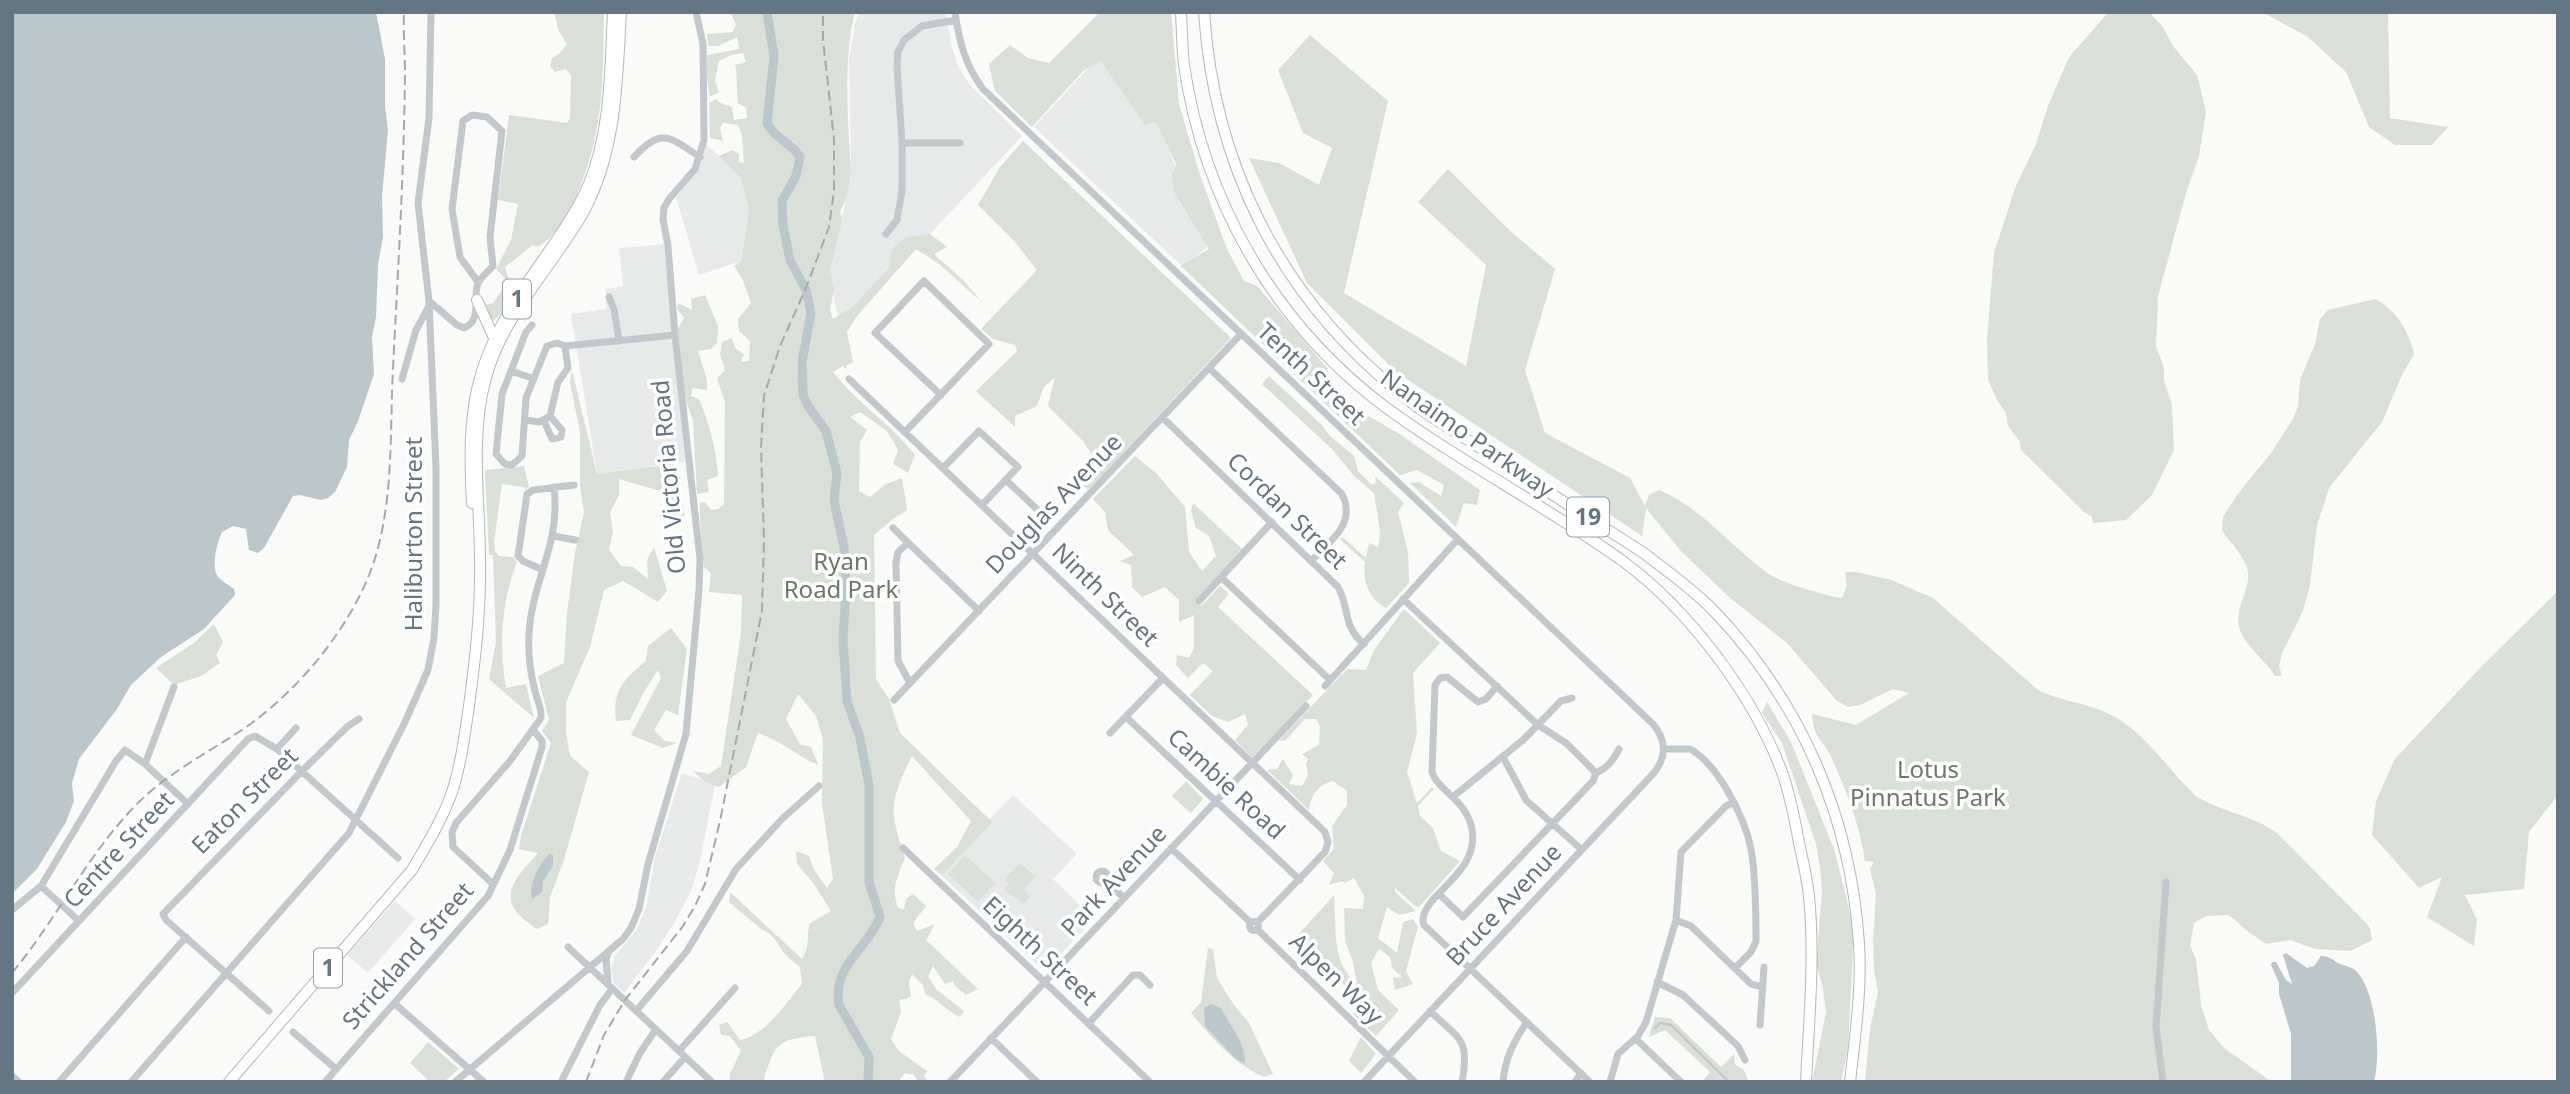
<svg xmlns="http://www.w3.org/2000/svg" width="2570" height="1094" font-family="'Noto Sans',sans-serif">
<rect width="100%" height="100%" fill="#fafaf8"/>
<path fill="#e8e9e9" d="M860,12H946L952,48L959,68L971,86L1022,136L847,322H839L829,274V262L845,205L851,160L849,60L855,23Z
M1110,57L1149,125L1157,120L1207,247L1183,267L1034,127L1090,66Z
M706,145L752,183L753,257L699,275L676,197L699,168Z
M664,244L685,462L597,474L571,314L606,309V289L623,286L619,248Z
M682,773L715,784L700,861L691,891L676,920L655,952L624,993L613,982L611,969L616,955L637,929L646,908L655,857Z
M1013,795L1077,854L1053,879L1094,919L1044,971L939,873Z
M395,901L415,919L368,973L347,955Z"/>
<path fill="#dadfd7" d="M554,12H604C603,78 604,130 578,192C568,216 560,232 538,247L533,245L505,267C506,274 509,277 511,284C515,295 503,313 494,320H491L484,308L485,305L493,303L508,282L496,269L511,240L518,204L498,200L509,115L567,123L570,118L571,76L566,69L555,72L550,66L552,58L560,53L567,44L559,31Z
M730,12H855C846,48 847,85 848,121C849,150 856,185 840,211L842,220L830,271L834,290L830,310L833,319L851,308L890,267L891,250L906,237L930,234L947,247L934,254L964,281L983,303L938,263L916,249L857,316L847,332L853,362L847,365L846,369L843,366L833,372C857,403 891,424 915,455L908,473L893,464L898,450L887,431L860,412L850,417L867,430L860,442L859,491L870,497L886,484L902,478L907,510L893,519L874,535L876,679L889,699L900,733L992,822L942,875L934,869L957,847L971,821L912,756C889,803 889,809 905,858C897,877 891,888 898,908L904,909L906,899L913,894L926,906L913,923L917,931L935,924L926,940L978,989L966,995L955,986L953,981L945,984L933,966L928,976L936,989L964,1011L960,1017C946,1011 938,999 925,994L923,985L912,974L909,981L911,997L899,1000L901,1012L891,1039L899,1051L927,1071L924,1076L929,1082H919L914,1075L905,1073L898,1082H825L815,1036C778,1039 776,1043 764,1078L765,1082H729L730,1074L741,1051L730,1036L721,1035L719,1025L727,1022L740,1040C765,1036 786,1003 802,984L800,967C796,963 790,960 786,955C777,945 775,934 761,929L729,902L730,892L802,959L807,948L809,924L831,911L814,884L797,864L796,851L809,856L814,870L827,888L833,879L822,803L823,739L816,716L798,694L786,719L800,744L811,747L818,765C795,755 784,742 758,733L746,767L719,787L704,781L693,771L709,774L721,766L741,633L742,595L709,592L711,573L704,567C703,545 699,524 700,503L705,502L711,510L718,509L724,504L725,402L717,378L725,370L720,354L722,342L732,338L735,348L744,354L741,362L749,361L750,341L739,331L738,319L751,303L742,278L734,266L742,260L749,210L741,178L719,156L732,150L739,154V162L744,163L742,135L738,125L723,123L720,128L723,141L710,138L709,103L716,99L720,103L732,107L734,120L747,118L746,108L738,103C736,90 738,77 735,65L746,62L743,53L731,55L719,61L715,80L719,93L710,96L707,78V55L739,49L737,37L718,46H708L707,34L733,32L736,24Z
M1100,12H1171L1179,104L1199,172L1227,249L1244,281L1257,286L1328,369L1330,388L1358,410L1398,433L1480,490L1477,505L1464,503L1456,527L1410,483L1419,482L1441,496L1444,485L1417,470L1400,475L1181,266L1209,249L1173,190L1172,175L1176,164L1156,122L1145,125L1101,61L1084,70L1032,127L995,91L989,64L1010,45L1028,58L1049,63Z
M2113,12H2149L2163,27L2173,46L2197,75L2206,112L2199,156L2186,193L2158,296L2156,347L2164,367V380L2172,405L2174,450L2152,495L2126,520L2093,523L2092,517L2084,512L2021,450L2020,442L2008,426L2006,413L1998,402L1988,380L1987,340L1994,253L2015,188L2036,144L2048,106L2069,57L2107,14Z
M2262,12H2388L2390,118L2448,127L2432,145H2395L2369,127L2346,72L2308,37Z
M1310,35L1388,101L1344,293L1466,366L1486,265L1418,202L1448,169L1508,229L1555,269L1525,370L1545,433L1630,478L1645,506L1649,495L1659,490C1702,508 1729,545 1766,572C1779,582 1826,596 1842,598L1847,586L1845,572H1856L1891,580L1933,598L2038,690C2062,702 2091,703 2115,717C2147,735 2169,771 2196,796C2221,812 2253,815 2277,833L2363,920L2370,928L2372,940L2351,951L2315,949L2290,940L2266,944L2246,930L2229,915L2206,916L2194,923L2190,946L2196,959L2201,1005L2209,1030L2224,1048L2272,1082H1865L1870,1029L1878,992L1874,970L1873,942L1876,894L1870,869L1874,862L1865,861C1860,826 1846,789 1831,757C1822,737 1814,741 1812,714L1856,725L1909,693L1893,689L1860,705L1848,707L1837,701L1787,643L1730,598L1681,551L1646,508L1642,536L1395,371L1307,283L1249,158L1279,163L1319,185L1332,148L1303,133L1278,70Z
M1023,141L1231,338L1088,490L1083,485L1099,466L1083,441L1048,406L1055,377L1044,387L1037,406L1015,416V427L976,391L1017,351L1015,345L993,339L981,329L1037,270L1015,242L978,205L1000,167Z
M705,295L718,326L717,343L711,349L698,351L707,379V390L692,388L691,396L699,399C710,425 716,448 718,476L707,480L709,492L697,494L693,421L685,398L678,329L684,318L677,309L678,303L692,310L691,299Z
M2375,299C2396,309 2409,332 2414,354L2402,375L2382,422L2329,488L2317,525L2310,585L2303,611L2282,653L2279,666L2282,676H2275C2265,659 2245,647 2239,627C2234,607 2253,587 2247,568C2243,555 2230,542 2222,531L2223,517L2237,495L2271,453L2293,419L2298,406L2300,380L2315,344L2320,319L2328,310Z
M572,370L597,474L674,464L685,515L669,528L663,492L619,479V495L610,513L613,532L609,550L621,566L633,567L648,579L647,560L654,547L667,591L658,602L623,581L604,590L590,647L566,702V732L570,756L589,772L564,860L550,897L548,924L537,929C494,901 510,884 538,853L519,849L521,836L551,743L542,731L549,720L538,676L564,663L567,613L575,553L584,512L580,486V431L570,383Z
M1269,376L1322,425L1330,436L1354,456L1358,471L1372,485L1376,483L1375,476L1404,503L1398,512L1408,552L1409,583L1386,608C1369,599 1362,581 1365,562L1340,539L1342,537L1366,558L1369,543L1378,547C1383,531 1376,511 1374,493L1354,476L1332,449L1262,384Z
M1135,456L1157,474L1185,507L1189,552L1202,571L1216,556L1209,536L1196,528L1191,511L1193,503L1242,549L1196,599L1201,606L1220,586L1229,594L1218,607L1313,695L1252,757L1235,740L1248,725L1245,714L1228,722L1212,716L1190,695L1213,671L1203,663L1188,678L1176,665L1177,655L1189,658L1194,648V615L1179,622V600L1165,587L1142,597L1132,587L1131,565L1120,561L1134,555L1108,530L1105,512L1093,499Z
M524,466L529,487L526,489L523,487L502,484L494,543L495,551L499,556L513,557L517,562C501,603 499,645 506,688L526,684L534,718L489,679L496,642L493,555H489L485,470Z
M2558,591V795L2529,832L2524,889L2465,895L2477,920L2474,946L2427,917L2442,877L2419,888L2372,835L2376,801L2395,759L2480,668Z
M1404,609L1440,643L1413,673L1417,733L1407,772L1417,803L1432,787L1434,789L1418,806L1420,816L1433,828L1441,851L1460,861L1419,907L1415,906L1395,888V892L1416,911L1399,915L1387,907L1378,938L1397,953L1403,922L1413,919L1418,927L1406,971L1413,984L1395,990L1393,978L1402,977L1392,968L1390,957L1379,949L1371,963L1378,990L1399,1010L1376,1036L1353,1014L1362,1003L1296,937L1334,895C1337,923 1330,964 1357,983L1353,962L1345,941L1344,908L1363,909L1364,896L1354,878L1345,883L1342,881L1329,885L1334,873L1323,861L1334,849L1332,826L1347,805V791L1333,781C1317,786 1312,793 1309,810L1267,770L1277,769L1283,759L1293,775L1289,784L1302,786L1308,775L1306,764L1308,759L1302,754L1319,745L1320,727L1316,719H1305L1285,741L1279,740L1347,669L1366,670L1374,650Z
M214,624L223,642L216,655L220,663L201,676L174,685L156,668L194,643Z
M671,628L687,649L678,715L666,710L654,730L665,741L677,743L663,748L631,735L661,678L658,670L644,692L630,720L616,721C612,691 624,679 646,661L648,646Z
M1767,702L1791,742L1834,849L1854,928L1848,1048L1841,1082H1812L1826,1012L1823,988L1816,963L1822,892L1820,868L1816,844L1782,743L1762,713Z
M1186,781L1203,799L1191,813L1172,796Z
M965,855L995,883L978,902L948,874Z
M1020,863L1035,877L1024,890L1030,897L1023,904L1004,889L1009,884L1005,879Z
M1208,948L1213,949L1217,978L1234,1005L1249,1023L1273,1074L1264,1077C1234,1064 1212,1038 1191,1013L1201,1002Z
M1655,1017L1670,1018L1721,1067L1734,1054L1735,1064L1744,1070L1749,1082H1702L1710,1072L1665,1030L1649,1037Z
M1361,1037L1376,1054L1361,1073L1349,1061Z
M428,1042L459,1069L444,1082H430L410,1063Z"/>
<path fill="#bbc7cb" d="M12,12H376L385,59V106L388,130L382,196L383,237L378,265L376,317L372,337L374,374L358,421L349,440L347,467L335,492L328,498L321,500L300,495L293,496L264,548L258,553L249,550L246,529L233,526L222,532C217,542 210,569 219,578C223,582 229,585 234,589L235,595L204,629L161,657L131,685L117,709L79,759L72,783L74,801L66,822L37,869L12,894Z
M549,854L553,855V866L543,881L542,892L532,899C528,884 539,865 549,854Z
M2286,953L2307,968L2314,966L2321,956C2330,956 2332,960 2340,964C2345,966 2351,967 2355,970C2377,990 2381,1056 2374,1082H2291V1034L2279,994V983L2271,965L2272,962H2276L2286,980L2292,984L2283,955Z
M1211,1004L1221,1008C1230,1027 1246,1042 1245,1064L1235,1058L1205,1026L1204,1008Z"/>
<g fill="none" stroke-linecap="round" stroke-linejoin="round">
<path stroke="#bbc7cb" stroke-width="2" d="M1655,1028L1660,1023L1671,1025L1729,1082"/>
<path stroke="#bbc7cb" stroke-width="9" d="M767,12L774,56L767,123C775,139 792,143 800,157L796,176L782,201L783,225L790,260L806,290L811,313L802,362L803,395L808,406L826,431L837,473L834,501L844,547L846,589L843,640L847,701L860,738L869,785V882L880,917C867,950 832,965 839,1005L869,1057L868,1082"/>
<g stroke="#b4b9bd" stroke-width="12">
<path id="highway" d="M1181,12C1182,30 1182,48 1184,65C1204,201 1274,323 1384,406C1461,463 1547,506 1624,562C1690,611 1753,695 1782,772C1790,795 1795,820 1799,843C1803,861 1807,878 1809,896C1815,957 1809,1020 1806,1082
M1204,12C1214,163 1278,293 1396,390C1423,413 1454,431 1484,450C1537,485 1591,519 1645,554C1668,572 1694,590 1714,611C1802,703 1851,818 1859,944C1862,990 1855,1036 1850,1082
M477,300L494,338
M472,503C467,410 473,365 525,286C547,253 572,222 588,186C611,132 610,70 613,12
M229,1082L412,870C426,846 441,822 451,795C460,769 464,740 468,713C475,662 481,611 480,560C480,500 470,440 485,381C501,317 551,269 583,213C617,151 617,81 621,12"/>
</g>
<path stroke="#c3c8cc" stroke-width="7" d="M955,12C959,41 965,65 983,89L1653,724C1667,741 1667,757 1653,774L1364,1082
M902,143H960
M634,157C662,127 669,137 700,157
M886,234L897,220L902,191V143L897,65L898,52L904,40L922,26L956,20
M609,297L614,309L619,341
M429,301L457,325L464,328C483,320 472,298 478,283C481,277 489,270 493,266L490,237L502,131L487,117L472,115L463,121L452,209L460,257L478,282
M532,325L526,332L502,394L496,454L505,464L512,465L522,456L526,398L547,346L557,343L565,346L675,335
M1209,368L1342,494C1357,523 1330,542 1311,561
M511,371L532,378
M402,379L416,330L429,306
M849,379L1325,832L1328,842L1325,852L1257,923
M1163,418L1338,587C1350,608 1342,626 1364,644
M526,420L539,422L550,416L558,382L568,368L565,346
M544,421L552,439L561,437L562,430L550,416
M905,432L989,344L924,281L875,333L941,395
M943,468L979,431L1018,467L982,505
M1006,480L1043,515
M893,528L979,611
M554,536L575,540
M907,544L898,552L896,563L898,661L910,683
M543,570L523,561L518,556L527,494L533,490L574,485
M1221,577L1330,680
M1403,599L1538,725L1566,743L1596,773C1608,768 1613,760 1619,749
M1199,601L1272,522
M1325,686L1458,539
M1497,686L1486,699L1478,702L1447,677L1440,678L1435,685L1432,772C1438,791 1466,799 1472,829C1481,876 1415,897 1424,925L1590,1082
M894,700L1241,334
M1126,717L1300,880
M1110,733L1163,678
M277,749L296,728
M1664,749H1690C1718,764 1745,818 1751,849C1756,876 1756,913 1756,941L1751,952L1735,968
M1503,757L1526,800L1582,850
M145,764L174,687
M1454,796L1523,740L1561,701L1572,698
M903,848L1150,1082
M1171,848L1251,923
M1096 877a6 6 0 1 1 12 0a6 6 0 1 1-12 0Z
M1106,881L1124,898
M493,884L453,847L452,832L456,823L510,761L541,718C542,707 536,698 534,687C530,670 528,652 529,634C532,579 561,546 554,487
M41,886L79,921
M1439,894L1463,917L1593,781L1596,773
M12,910L41,886L116,761L125,750L145,764L188,804
M1676,920L1691,926L1751,984L1763,987
M1249.5 926a4.5 4.5 0 1 1 9 0a4.5 4.5 0 1 1-9 0Z
M1257,929L1415,1082
M568,947L712,1082
M1657,982L1683,995L1738,1046L1745,1060
M608,984L606,959L609,951
M12,993L248,739L255,736L277,749L398,858
M394,1003L484,1082
M269,1011L166,920L163,914L302,771L348,726L359,719
M636,1011L687,951L736,869L783,818L819,786
M1430,1011C1460,1040 1470,1038 1462,1082
M1089,1023L1133,975H1140L1150,985
M1760,1025L1764,967
M293,1032L336,1069
M991,1038L1037,1082
M1636,1039L1681,1082
M679,1051L735,988
M12,1076L19,1082
M59,1082L186,937
M131,1082L349,833L405,722L428,670L434,638L436,605V468L429,301L418,203L429,118L431,12
M325,1082L488,896L510,850L542,747V741L534,731
M455,1082L623,939L631,928L639,909L648,864L686,734L699,590L700,559L675,335L668,246L663,219L664,208L669,199L695,169L704,140L703,44L696,12
M561,1082L600,1005L612,989
M626,1082L640,1053L656,1029
M663,1082L685,1057
M950,1082L1306,706
M1503,1082C1505,1058 1514,1041 1527,1022
M1575,1082L1581,1073
M1610,1082L1618,1054L1638,1036L1646,1022L1676,920L1681,852L1726,806L1732,803
M2163,1082L2156,1027L2166,882"/>
<use href="#highway" stroke="#fff" stroke-width="10"/>
<path stroke="#a2aab0" stroke-width="2" stroke-dasharray="10 5" stroke-linecap="butt" d="M12,973C57,919 88,853 138,803C168,773 207,753 242,730C290,697 333,648 359,597C396,527 389,445 393,368C398,270 404,172 405,73C405,53 403,33 404,12
M586,1082L604,1035L625,1000L683,926L695,906L705,884L720,821L762,611L764,540L761,447L764,396L780,346L806,288L829,227L834,191V139L823,40V12"/>
</g>
<g text-anchor="middle" stroke-width="7" stroke-linejoin="round" paint-order="stroke">
<g fill="#fff" stroke="#939fa8" stroke-width="2">
<rect x="503" y="279.5" width="28" height="39" rx="5"/>
<rect x="1567" y="497.5" width="42" height="39" rx="5"/>
<rect x="314" y="948.5" width="28" height="39" rx="5"/>
</g>
<g font-size="23" font-weight="bold" fill="#657683">
<text x="517" y="307">1</text>
<text x="1588" y="525">19</text>
<text x="328" y="976">1</text>
</g>
<g font-size="24" fill="#657683" stroke="#fff">
<text transform="translate(1311 374) rotate(43)" y="8">Tenth Street</text>
<text transform="translate(1467 434) rotate(35)" y="8">Nanaimo Parkway</text>
<text transform="translate(669 477) rotate(-95)" y="8">Old Victoria Road</text>
<text transform="translate(1054 504) rotate(-46)" y="8">Douglas Avenue</text>
<text transform="translate(1287 511) rotate(44)" y="8">Cordan Street</text>
<text transform="translate(414 534) rotate(-90)" y="8">Haliburton Street</text>
<text transform="translate(1105 595) rotate(44)" y="8">Ninth Street</text>
<text transform="translate(1226 784) rotate(43)" y="8">Cambie Road</text>
<text transform="translate(245 801) rotate(-45)" y="8">Eaton Street</text>
<text transform="translate(119 850) rotate(-47)" y="8">Centre Street</text>
<text transform="translate(1114 881) rotate(-47)" y="8">Park Avenue</text>
<text transform="translate(1504 905) rotate(-47)" y="8">Bruce Avenue</text>
<text transform="translate(1040 951) rotate(43)" y="8">Eighth Street</text>
<text transform="translate(408 956) rotate(-49)" y="8">Strickland Street</text>
<text transform="translate(1336 979) rotate(44)" y="8">Alpen Way</text>
</g>
<g font-size="24" fill="#687a64" stroke="#fff">
<text x="841" y="570">Ryan<tspan x="841" dy="28">Road Park</tspan></text>
<text x="1928" y="778">Lotus<tspan x="1928" dy="28">Pinnatus Park</tspan></text>
</g>
</g>
<rect width="2570" height="1094" fill="none" stroke="#657683" stroke-width="28"/>
</svg>
